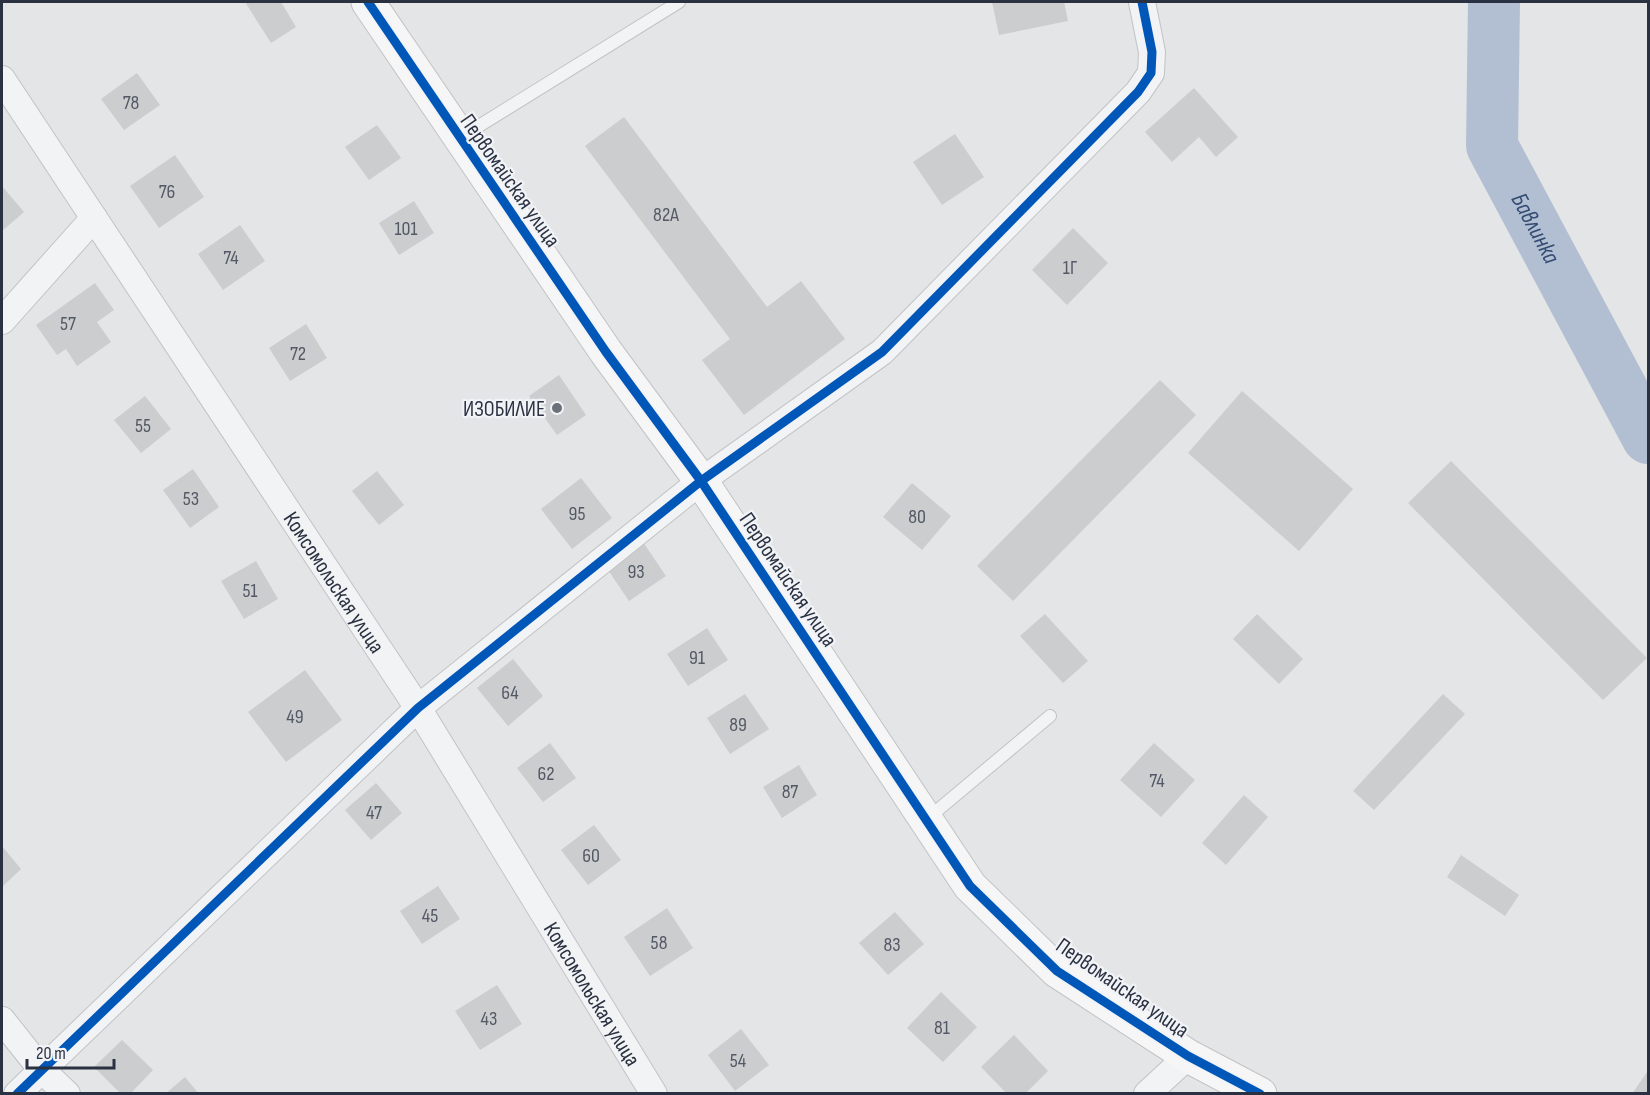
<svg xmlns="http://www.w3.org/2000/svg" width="1650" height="1095" font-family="'Sofia Sans Condensed',sans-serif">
<rect width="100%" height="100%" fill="#e3e5e7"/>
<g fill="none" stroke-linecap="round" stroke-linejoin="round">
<path stroke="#b2bfd2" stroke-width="52" id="s1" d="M1494,2L1492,146L1648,438"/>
</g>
<path fill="#cbcdcf" d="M245,2H281L296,27L271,43Z
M992,2H1064L1068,21L999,35Z
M137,73L160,105L124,130L101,99Z
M1194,88L1238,137L1216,157L1199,137L1172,162L1145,132Z
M624,117L767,307L801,281L845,339L744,415L702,360L730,339L585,146Z
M377,125L401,158L369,180L345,147Z
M955,134L984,177L942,205L913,162Z
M175,155L204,197L159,228L130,186Z
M2,186L24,212L2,231Z
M414,201L434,233L399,255L379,223Z
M240,225L265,261L223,290L198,254Z
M1073,228L1108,263L1067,305L1032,270Z
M95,283L114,310L97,322L111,342L77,366L66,349L57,355L36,325Z
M306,324L327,358L290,381L269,348Z
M559,375L586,415L557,435L529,396Z
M1160,380L1196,415L1013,601L977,566Z
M1242,391L1353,489L1299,551L1188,453Z
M145,396L171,429L141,453L114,420Z
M1451,461L1647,658L1603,700L1408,503Z
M193,469L219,507L190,528L163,490Z
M377,471L404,505L379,525L352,491Z
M581,478L612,518L572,549L541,509Z
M912,483L951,516L922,550L883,517Z
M643,542L666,576L629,601L606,567Z
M256,561L278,599L244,619L221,581Z
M1045,614L1088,661L1063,683L1020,636Z
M1257,614L1303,659L1279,684L1233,639Z
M707,628L728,660L688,686L667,654Z
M513,659L543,696L508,726L477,688Z
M305,670L342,720L286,762L248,712Z
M745,694L769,729L730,754L707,718Z
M1443,694L1465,714L1374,810L1353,791Z
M550,743L576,778L543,802L517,768Z
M1154,743L1195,780L1161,817L1120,780Z
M799,765L817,795L782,818L763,787Z
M376,783L402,813L371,840L345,810Z
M1244,795L1268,817L1226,865L1202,843Z
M594,825L621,860L588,885L561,850Z
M2,846L21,869L2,887Z
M1461,855L1519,895L1505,916L1447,877Z
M438,886L460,919L422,944L400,911Z
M667,908L693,948L650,976L624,937Z
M895,912L924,944L888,975L859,943Z
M497,985L522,1024L480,1050L455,1011Z
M941,992L977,1027L943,1062L907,1028Z
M741,1029L769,1065L735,1091L708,1055Z
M1014,1035L1048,1071L1025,1094H1007L981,1067Z
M122,1040L153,1070L130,1094H121L94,1067Z
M1647,1072L1648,1094H1632Z
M185,1077L199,1094H165Z"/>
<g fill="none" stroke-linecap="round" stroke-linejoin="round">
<g stroke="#c1c3c5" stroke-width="14">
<path id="lane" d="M461,137L679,2
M927,819L1050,716"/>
</g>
<g stroke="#c1c3c5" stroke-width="28">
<g id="street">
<path id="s2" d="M2,79L418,708L654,1094"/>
<path d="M2,321L94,218"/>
<path d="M2,1020L41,1069L67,1094"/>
<path d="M17,1094L418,708L701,481L882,352L1138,92L1151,73L1152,52L1142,2"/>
<path d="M1147,1094L1188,1056"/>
</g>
</g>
<g stroke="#c1c3c5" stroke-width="35">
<path id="secondary" d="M368,2L606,352L701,481L970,886L1057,971L1188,1056L1260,1094"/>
</g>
<use href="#lane" stroke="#f2f3f5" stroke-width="12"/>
<use href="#street" stroke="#f2f3f5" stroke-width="26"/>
<use href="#secondary" stroke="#f6f6f7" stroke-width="33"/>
<g stroke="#f1f3f7" stroke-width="13">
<path id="cycleway" d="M368,2L606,352L701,481L970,886L1057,971L1188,1056L1260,1094
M17,1094L418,708L701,481L882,352L1138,92L1151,73L1152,52L1142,2"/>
</g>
<use href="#cycleway" stroke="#0057b8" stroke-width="9"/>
</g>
<circle fill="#6b707b" stroke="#f1f3f7" stroke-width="2" cx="557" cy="408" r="6"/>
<g text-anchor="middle" stroke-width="4.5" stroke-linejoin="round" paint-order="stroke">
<g font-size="20" fill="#535965">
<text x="131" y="109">78</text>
<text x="167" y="198">76</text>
<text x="666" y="221">82А</text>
<text x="406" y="235">101</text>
<text x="231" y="264">74</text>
<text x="1070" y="274">1Г</text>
<text x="68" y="330">57</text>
<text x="298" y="360">72</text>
<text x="143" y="432">55</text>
<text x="191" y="505">53</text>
<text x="577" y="520">95</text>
<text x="917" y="523">80</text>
<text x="636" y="578">93</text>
<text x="250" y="597">51</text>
<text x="697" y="664">91</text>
<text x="510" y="699">64</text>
<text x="295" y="723">49</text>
<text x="738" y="731">89</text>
<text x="546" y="780">62</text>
<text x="1157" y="787">74</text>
<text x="790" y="798">87</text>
<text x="374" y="819">47</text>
<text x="591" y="862">60</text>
<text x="430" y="922">45</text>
<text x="659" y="949">58</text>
<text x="892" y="951">83</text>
<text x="489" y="1025">43</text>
<text x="942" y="1034">81</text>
<text x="738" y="1067">54</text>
</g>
<g font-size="22" fill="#2a3141" stroke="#f1f3f7">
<text transform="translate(511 180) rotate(55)" y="8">Первомайская улица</text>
<text transform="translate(789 579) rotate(56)" y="8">Первомайская улица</text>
<text dy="8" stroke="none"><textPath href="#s2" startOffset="603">Комсомольская улица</textPath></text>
<text transform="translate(1123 987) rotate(35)" y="8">Первомайская улица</text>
<text dy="8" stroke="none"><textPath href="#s2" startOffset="1089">Комсомольская улица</textPath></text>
</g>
<g font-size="22" fill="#2a3141" stroke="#f1f3f7" text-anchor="end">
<text x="545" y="416">ИЗОБИЛИЕ</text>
</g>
<g font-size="24" font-style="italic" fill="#344d74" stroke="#f1f3f7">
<text dy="8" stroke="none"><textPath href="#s1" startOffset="237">Бавлинка</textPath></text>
</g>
</g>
<rect width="1650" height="1095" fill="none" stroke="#2a3141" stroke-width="6"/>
<path d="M27 1059v9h87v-9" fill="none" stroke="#2a3141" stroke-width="3"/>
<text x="36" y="1059" font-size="18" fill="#2a3141" stroke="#f1f3f7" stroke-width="4.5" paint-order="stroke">20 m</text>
</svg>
